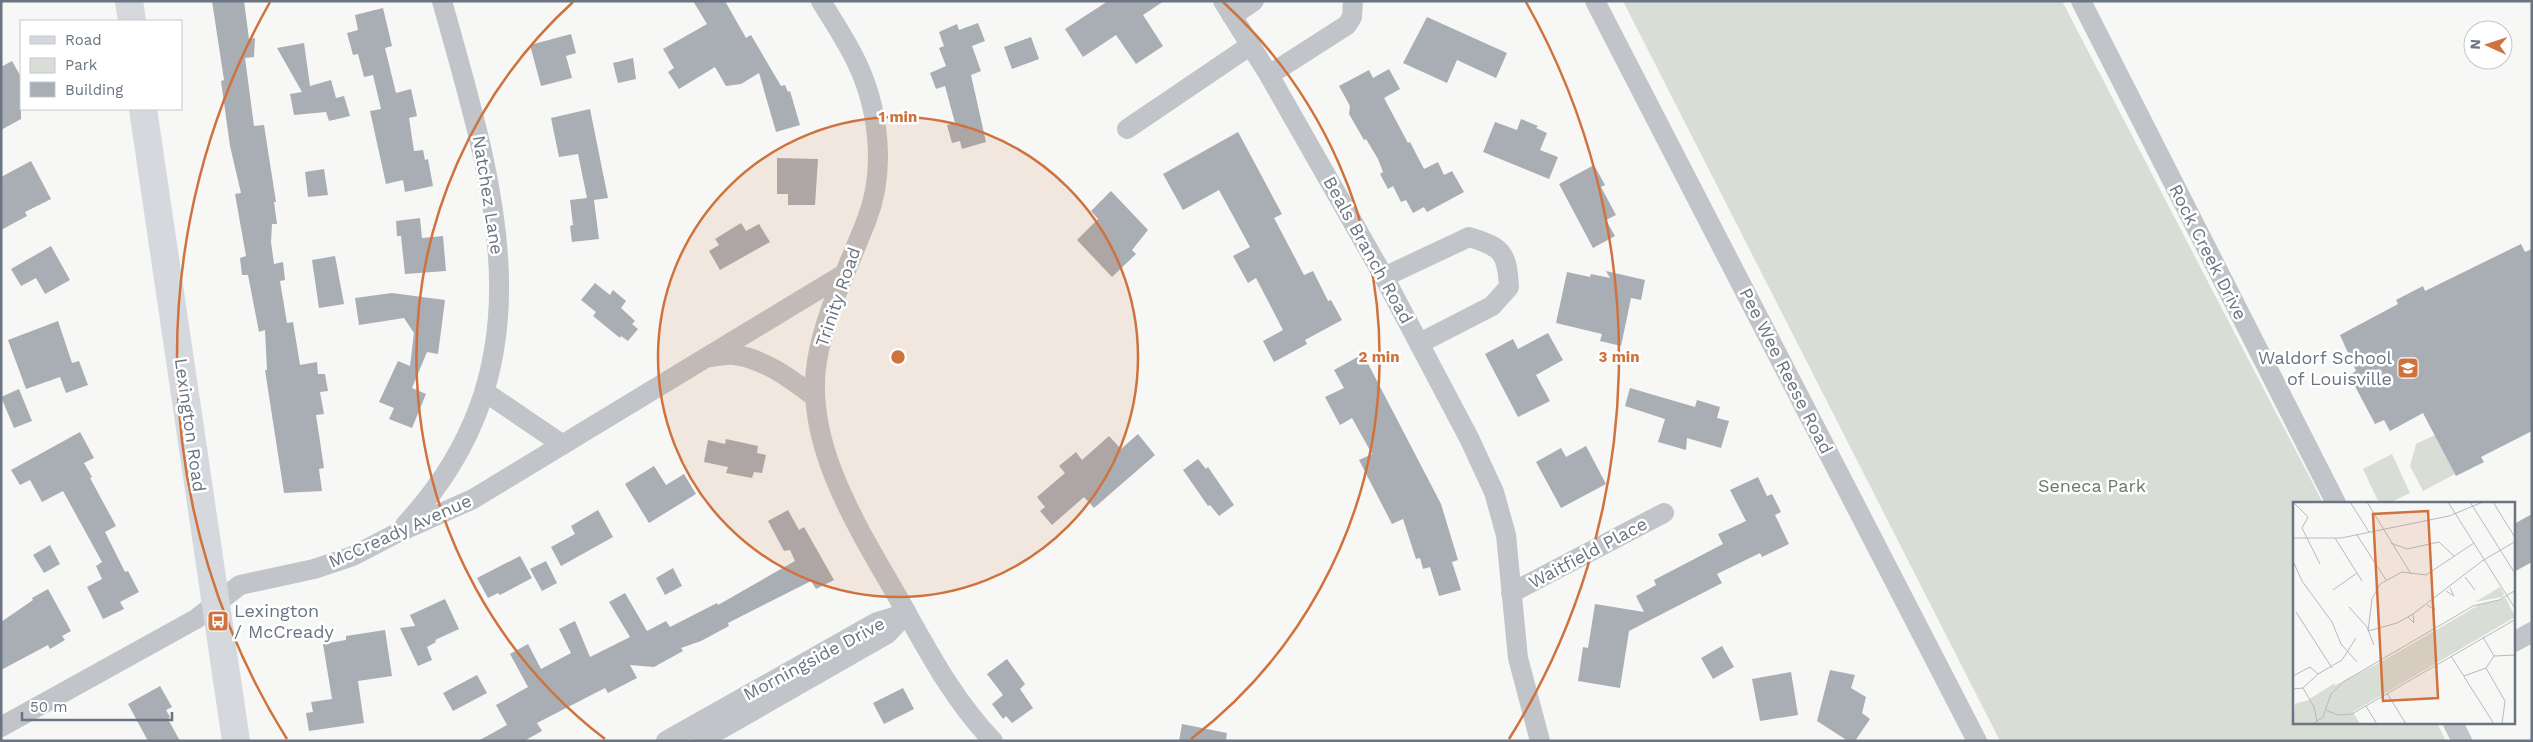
<svg xmlns="http://www.w3.org/2000/svg" width="2533" height="742" font-family="'Work Sans',sans-serif">
<rect width="100%" height="100%" fill="#f7f7f5"/>
<path fill="#d8ddd6" d="M1623,1H2062L2323,503H2294V723H2437L2446,741H2000Z
M2435,435L2455,474L2423,491L2410,466L2416,444Z
M2392,454L2410,493L2389,503H2379L2363,469Z"/>
<path fill="#a9aeb4" d="M212,1H244L249,39L255,38L254,57L245,58L254,126L264,125L276,202H274L277,224H272L271,242L274,264L283,262L285,280L280,281L287,323L293,322L300,365L317,362L318,374H325L328,391L320,392L324,414L316,415L324,468L319,469L322,491L284,493L265,370H267L265,330L259,332L248,275H242L240,258L246,256L235,194L241,193L230,146L221,81L224,80Z
M693,1H725L746,38L751,35L781,86L785,85L788,92L790,91L800,125L776,132L759,73L741,84L726,86L715,67L679,89L668,72L674,68L663,49L707,24Z
M1108,1H1164L1143,15L1163,46L1136,64L1116,35L1083,57L1065,29Z
M383,8L392,46L385,48L396,93L411,89L417,116L409,118L414,151L423,150L425,160L428,159L433,186L405,192L403,180L386,184L370,111L381,109L373,75L364,77L358,54L353,55L347,33L358,30L355,15Z
M1427,17L1507,53L1496,78L1457,60L1447,83L1403,63Z
M978,23L985,41L972,46L981,71L971,75L986,142L962,149L960,141L952,143L947,125L955,123L945,86L936,89L930,73L946,66L939,48L944,46L939,32L957,24L959,30Z
M571,34L576,53L566,56L572,78L541,86L530,45Z
M1031,37L1039,59L1012,69L1004,47Z
M304,43L310,86L331,80L336,98L344,96L350,116L329,121L326,112L294,115L290,94L302,92L277,48Z
M633,58L636,79L618,83L613,63Z
M12,61L21,77V119L1,130V67Z
M1389,69L1400,89L1384,98L1408,143L1410,142L1424,169L1438,162L1444,175L1452,171L1464,192L1427,212L1424,207L1413,213L1406,200L1401,202L1393,186L1388,189L1380,174L1383,172L1378,159L1366,139L1364,140L1349,114L1350,106L1339,86L1369,70L1373,78Z
M590,109L608,198L594,200L599,239L572,242L570,226L573,225L570,200L587,198L578,154L559,157L551,118Z
M1521,119L1538,126L1536,128L1547,133L1540,150L1558,157L1549,179L1483,152L1495,122L1517,130Z
M1238,132L1282,214L1274,218L1304,275L1313,271L1328,301L1331,300L1342,320L1305,340L1307,344L1274,362L1263,341L1283,330L1256,278L1248,283L1233,256L1250,247L1219,190L1183,210L1163,174Z
M777,158L818,159L815,205H788V194H777Z
M31,161L51,199L25,212L27,216L1,230V177Z
M1594,165L1605,185L1601,187L1616,215L1606,220L1615,236L1593,248L1559,184Z
M324,169L328,195L308,197L305,172Z
M1111,191L1148,230L1132,250L1136,254L1112,277L1077,240L1098,219L1091,211Z
M420,218L422,238L443,236L446,271L405,274L401,236H397L396,221Z
M741,223L746,231L759,224L770,242L720,270L709,251L719,245L715,239Z
M2521,244L2525,252L2532,249V431L2481,457L2484,462L2456,476L2423,413L2390,431L2384,420L2375,424L2349,375L2356,371L2340,335L2398,304L2396,300L2423,286L2425,291Z
M51,246L70,280L45,294L36,278L21,286L11,269Z
M335,256L344,304L319,308L312,260Z
M1606,271L1645,280L1641,300L1631,298L1621,346L1600,341L1602,334L1556,323L1567,272L1590,277L1591,274L1610,278Z
M595,283L610,295L613,290L626,301L621,308L635,321L632,324L638,329L628,341L621,336L620,338L593,316L596,312L581,300Z
M392,293L445,300L438,354L427,352L412,388L426,394L412,428L389,419L394,408L379,402L398,361L410,366L414,333L404,318L359,325L355,298Z
M58,321L72,363L79,361L88,385L66,393L60,377L26,389L8,340Z
M1548,333L1563,360L1536,375L1550,401L1518,417L1485,354L1513,339L1518,349Z
M1363,354L1441,504L1458,560L1452,562L1461,590L1439,596L1430,567L1423,569L1420,558L1416,559L1403,519L1392,524L1359,460L1372,454L1352,418L1340,425L1325,397L1344,388L1334,370Z
M1630,388L1695,407L1697,400L1720,407L1717,418L1729,421L1721,448L1687,438L1686,450L1658,442L1665,419L1625,406Z
M19,389L32,421L14,428L1,397Z
M80,432L94,458L84,463L92,477L90,478L116,526L105,532L125,572L128,571L139,592L120,602L124,609L103,619L87,587L102,579L96,566L102,562L63,491L42,502L30,480L20,485L11,470Z
M1138,434L1155,455L1094,508L1084,497L1052,525L1040,511L1045,507L1037,497L1065,473L1059,466L1076,452L1082,460L1109,436L1121,449Z
M726,439L758,446L757,453L766,455L762,473L754,472L752,478L726,473L728,467L704,462L708,440L725,444Z
M1586,446L1606,484L1561,508L1536,462L1561,448L1566,457Z
M1198,459L1206,469L1208,467L1234,505L1219,516L1210,505L1208,506L1183,470Z
M654,466L666,485L684,474L696,494L649,523L625,484Z
M1758,477L1767,496L1772,494L1781,512L1775,515L1789,544L1762,557L1760,553L1717,574L1722,583L1629,631L1620,688L1578,681L1583,647L1588,648L1595,604L1644,612L1636,596L1656,585L1654,580L1723,544L1718,534L1746,521L1730,490Z
M598,510L613,537L561,566L551,547L575,534L571,526Z
M788,510L799,530L804,527L834,580L816,589L811,581L728,623L729,626L701,641L681,648L683,651L654,667L630,665L637,678L608,693L605,688L537,723L542,731L524,741H478L507,725L496,705L528,687L510,654L528,644L541,669L571,653L559,629L575,621L590,657L630,637L609,602L625,593L647,631L666,621L670,627L717,603L718,605L795,561L790,550L784,551L768,521Z
M2532,514V562L2514,572V524Z
M50,545L60,564L44,573L33,555Z
M520,556L532,578L500,595L498,593L488,598L477,578Z
M546,561L557,583L542,591L530,569Z
M673,568L682,586L665,595L656,578Z
M48,589L71,631L62,636L65,640L50,649L48,645L1,670V622L33,600L32,598Z
M445,599L459,629L435,640L436,642L427,647L432,660L418,666L400,628L415,626L410,615Z
M385,630L392,676L358,681L364,723L309,731L306,713L313,712L311,702L332,699L323,644L346,640V636Z
M1722,646L1734,667L1713,679L1701,658Z
M1007,659L1025,684L1020,689L1033,708L1012,723L1006,716L1003,719L992,704L1003,695L987,674Z
M1830,670L1855,675L1851,688L1866,697L1862,713L1870,719L1855,741H1848L1817,721Z
M1791,672L1798,715L1760,721L1752,679Z
M477,675L487,693L453,711L443,693Z
M160,686L172,707L166,710L170,717L168,719L180,741H148L128,704Z
M903,688L914,709L884,724L873,703Z
M1182,724L1227,733L1226,741H1179Z"/>
<g fill="none" stroke-linecap="round" stroke-linejoin="round">
<path stroke="#c1c4c8" stroke-width="20" d="M821,1C833,21 846,40 856,61C879,108 886,170 867,219C849,266 825,312 817,361C803,446 861,532 901,603C928,651 954,701 993,741
M1223,1L1269,75L1384,277L1469,438L1494,492L1506,535L1518,658L1540,741
M1595,1L1977,741
M2081,1L2336,503
M1232,16L1254,1
M1269,75L1347,25L1352,17L1353,1
M1127,129L1251,45
M1384,277L1469,237C1502,247 1507,252 1509,287L1492,306L1420,343
M711,357C719,356 728,354 735,355C765,359 792,380 815,397
M485,392L563,445
M405,525C554,365 494,187 442,1
M1511,593L1664,513
M2514,642L2532,632
M2453,723L2462,741
M1,727L196,619L240,585L314,569L353,556L399,532L473,499L844,274
M666,741L877,622L907,613
M700,741L887,634L906,614"/>
<path stroke="#d5d8dc" stroke-width="28" d="M129,1L132,21
M143,109L236,741"/>
</g>
<circle cx="898" cy="357" r="240" fill="#cf723d" fill-opacity=".12"/>
<g fill="none" stroke="#cf723d" stroke-width="2.5">
<circle cx="898" cy="357" r="240"/>
<path d="M605 739A481 481 0 0 1 573 2M1223 2A481 481 0 0 1 1191 739"/>
<path d="M287 739A721 721 0 0 1 270 2M1526 2A721 721 0 0 1 1509 739"/>
</g>
<defs>
<g id="school-square" transform="scale(1.125)"><rect x="-9" y="-9" width="18" height="18" rx="4" fill="#cf723d" stroke="#fff"/><path d="M0-5L7-2L0 1L-7-2ZM-4 1L0 2.5L4 1V4Q0 6-4 4Z" fill="#fff"/></g>
<g id="bus-square" transform="scale(1.125)"><rect x="-9" y="-9" width="18" height="18" rx="4" fill="#cf723d" stroke="#fff"/><path d="M-5-6H5V4H4V6H2V4H-2V6H-4V4H-5ZM-3.5-4V0h7V-4ZM-3.5 1.2v1.5H-2V1.2ZM2 1.2v1.5H3.5V1.2Z" fill="#fff"/></g>
</defs>
<g fill-rule="evenodd">
<use href="#school-square" x="2408" y="368"/>
<use href="#bus-square" x="218" y="621"/>
</g>
<g text-anchor="middle" stroke-width="5" stroke-linejoin="round" paint-order="stroke">
<g font-size="18" fill="#6a7482" stroke="#fff">
<text transform="translate(488 195) rotate(81)" y="6">Natchez Lane</text>
<text transform="translate(1368 250) rotate(61)" y="6">Beals Branch Road</text>
<text transform="translate(2208 252) rotate(63)" y="6">Rock Creek Drive</text>
<text transform="translate(838 297) rotate(-71)" y="6">Trinity Road</text>
<text transform="translate(1786 371) rotate(63)" y="6">Pee Wee Reese Road</text>
<text transform="translate(190 425) rotate(82)" y="6">Lexington Road</text>
<text transform="translate(400 531) rotate(-24)" y="6">McCready Avenue</text>
<text transform="translate(1588 553) rotate(-28)" y="6">Waitfield Place</text>
<text transform="translate(814 659) rotate(-28)" y="6">Morningside Drive</text>
</g>
<g font-size="18" fill="#6a7482" stroke="#fff" text-anchor="end">
<text x="2392" y="364">Waldorf School<tspan x="2392" dy="21">of Louisville</tspan></text>
<text x="234" y="617" text-anchor="start">Lexington<tspan x="234" dy="21">/ McCready</tspan></text>
</g>
<g font-size="18" fill="#697a68" stroke="#fff">
<text x="2092" y="492">Seneca Park</text>
</g>
</g>
<g transform="translate(2293 502)">
<rect width="222" height="222" fill="#f7f7f5"/>
<path d="M207,85L211,92L209,95L182,100ZM213,96L222,115L60,210L67,222H0L2,202L15,198L42,181L41,184L86,161L186,103Z" fill="#d8ddd6"/>
<path fill="none" stroke="#b6bbc0" stroke-width="1" d="M0,0L15,15L9,26L27,62M57,0L76,30M74,0L118,72M155,0L223,108M177,0L223,73M200,0L223,37M64,33L93,78M0,36H48L156,14L190,0M42,36L69,79M98,41L114,47L146,40L161,54M181,41L133,73L109,70L87,82L79,97L75,129L104,121L120,112L189,59L223,39M0,59L9,79L39,120L48,142L64,160M172,75L182,88M40,88L64,71M153,89L161,94L157,86M134,103L142,108L139,100M56,105L74,125L81,143M3,110L39,166M115,115L121,121L120,112M190,135L201,154M158,154L201,222M193,166L212,199L209,222M25,172L49,158L63,136M0,174L17,165L25,172M171,174L193,166L201,154L223,153M10,186L21,205L24,219M0,187L10,186L25,172M94,191L113,222M73,204L84,222M33,208L45,213L59,212L223,117M20,222L30,215L38,192L50,180L180,104L206,98L223,88"/>
<path fill="#cf723d" fill-opacity="0.15" stroke="#cf723d" stroke-width="2.5" d="M135,9L145,196L90,199L80,12Z"/>
<rect width="222" height="222" fill="none" stroke="#6a7482" stroke-width="2.5"/>
</g>
<circle cx="898" cy="357" r="8" fill="#cf723d" stroke="#fff" stroke-width="2.5"/>
<g font-size="15" text-anchor="middle" font-weight="bold" fill="#cf723d" stroke="#fff" stroke-width="5" stroke-linejoin="round" paint-order="stroke">
<text x="898" y="122">1 min</text>
<text x="1379" y="362">2 min</text>
<text x="1619" y="362">3 min</text>
</g>
<rect width="2533" height="742" fill="none" stroke="#6a7482" stroke-width="5"/>
<rect x="20" y="20" width="162" height="90" fill="#ffffff" stroke="#c3c7cd"/>
<rect x="30" y="36" width="25" height="8" fill="#d5d8dc" stroke="#c3c7cd"/>
<text x="65" y="45" font-size="15" fill="#6a7482">Road</text>
<rect x="30" y="58" width="25" height="15" fill="#d8ddd6" stroke="#c3c7cd"/>
<text x="65" y="70" font-size="15" fill="#6a7482">Park</text>
<rect x="30" y="82" width="25" height="15" fill="#a9aeb4" stroke="#c3c7cd"/>
<text x="65" y="95" font-size="15" fill="#6a7482">Building</text>
<g transform="translate(2488 45) rotate(273)"><circle r="24" fill="#ffffff" stroke="#c3c7cd"/>
<path d="M0-4L9 19L0 12L-9 19Z" fill="#cf723d"/>
<text y="-8" font-size="14" font-weight="bold" text-anchor="middle" fill="#6a7482">N</text>
</g>
<path d="M22 712v8h150v-8" fill="none" stroke="#6a7482" stroke-width="2.5"/>
<text x="30" y="712" font-size="15" fill="#6a7482" stroke="#ffffff" stroke-width="4" paint-order="stroke">50 m</text>
</svg>
